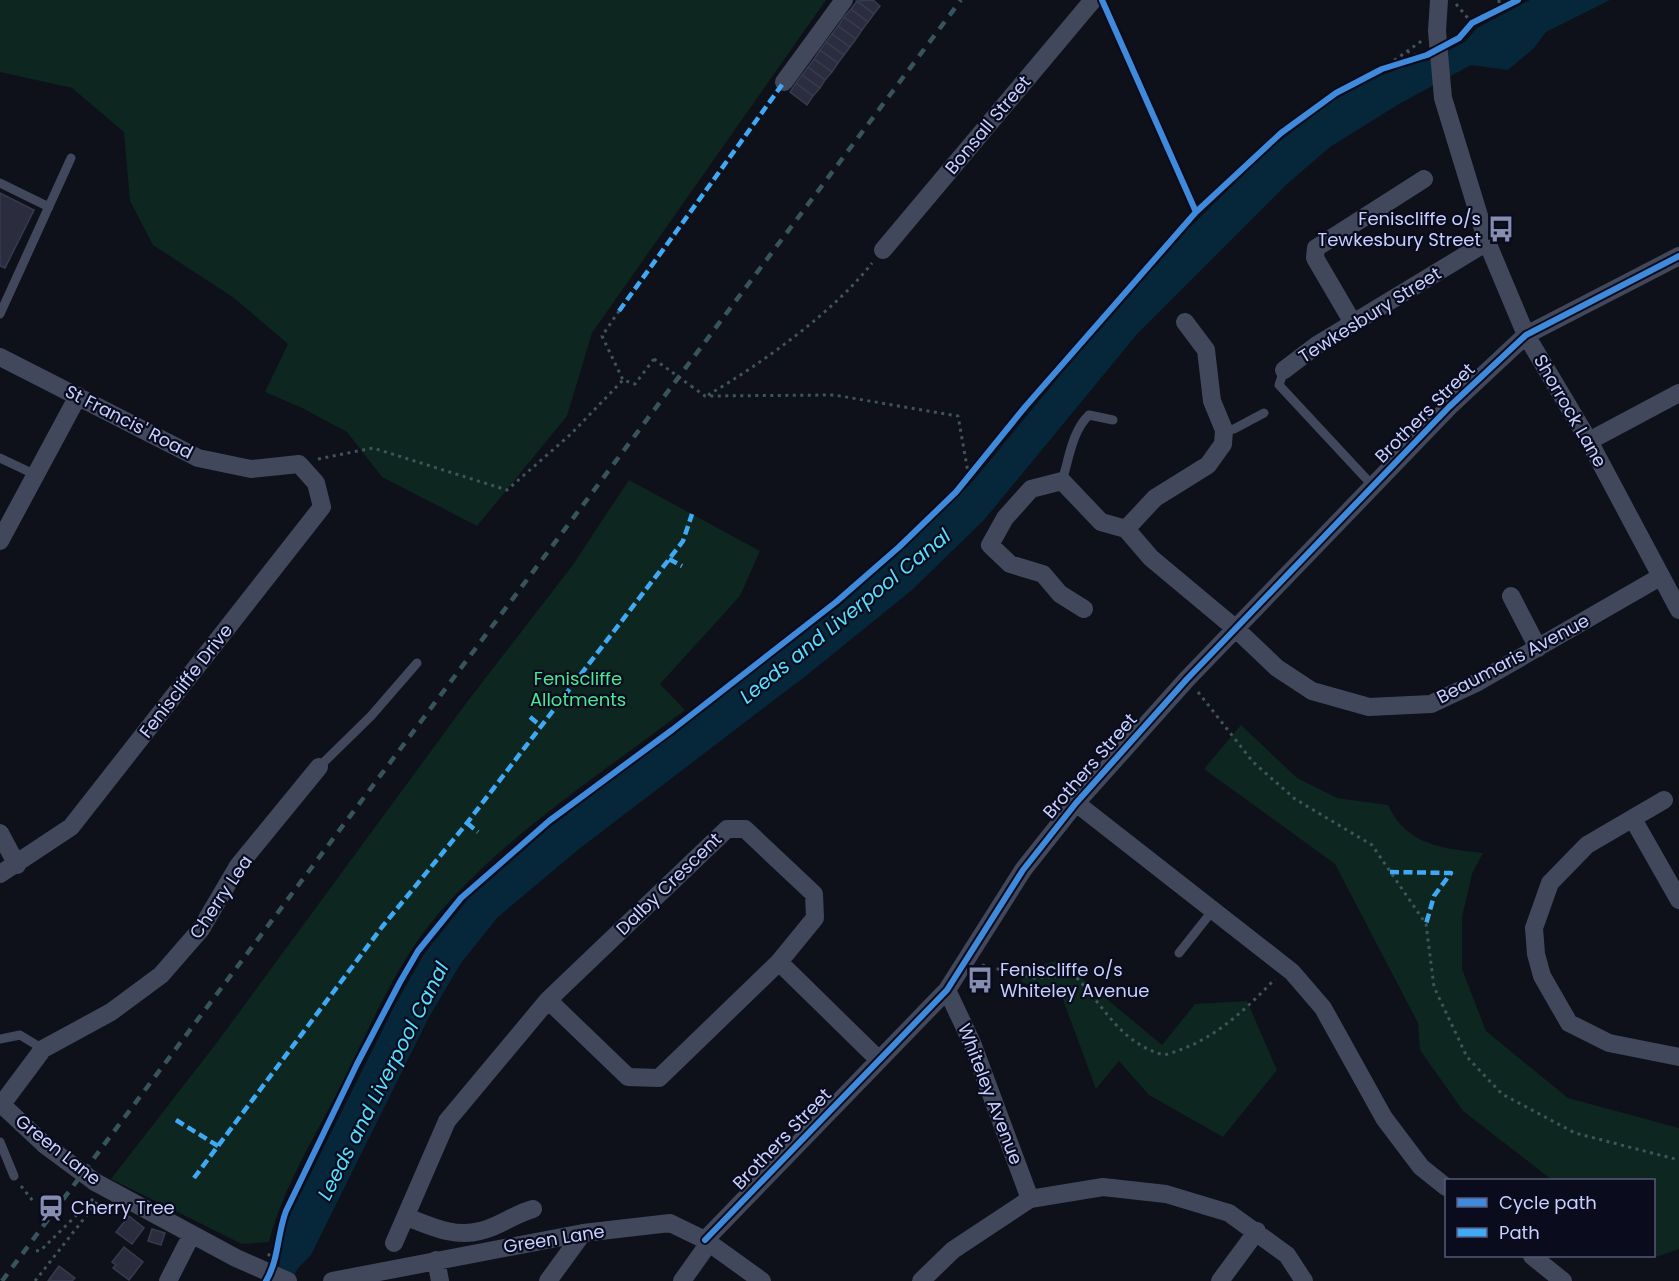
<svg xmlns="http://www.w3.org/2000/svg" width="1679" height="1281" font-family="Poppins,sans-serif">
<rect width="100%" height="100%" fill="#0e101a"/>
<path fill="#0d261f" d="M0,0H826L592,333L567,416L477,526L382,477L347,432L302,408L265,392L288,344L234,298L153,245L130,201L124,132L72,88L0,72Z
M629,480L760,551L740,596L660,684L685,710C596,778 470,858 410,952C383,994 360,1048 337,1093C313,1140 282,1190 269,1242L242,1244L111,1179L218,1041L467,702L572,566Z
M1241,725L1297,778L1337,798L1388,805C1407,846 1443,848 1483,853L1472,874L1462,917V969L1486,1031L1568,1098L1679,1128V1249L1653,1258L1650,1256H1654V1180H1552L1463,1111L1420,1050L1418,1023L1335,864L1204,769Z
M1060,960L1162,1045L1195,1004L1247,1001L1277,1070L1223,1137L1149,1095L1119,1061L1096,1089L1062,997L1021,982L1024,969Z"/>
<path fill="#062739" d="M1530,0H1610L1546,32L1534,48L1508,70L1471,65L1399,104L1330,147L1286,185L1138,333L984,520L912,590L807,675L579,849L498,917L461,963L428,1019L311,1255L298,1268L291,1281L279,1269L282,1237L289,1217L395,1005L424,954L467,900L549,828L841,605L908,545L973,481L1067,367L1189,228L1272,147L1334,100L1377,77L1417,62L1428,61L1465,42L1477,28Z"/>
<path fill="#2b2d3e" stroke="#383b50" stroke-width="1.5" d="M873,0L880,6L874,14L857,1Z
M857,1L874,14L868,22L851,9Z
M851,9L868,22L862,30L844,17Z
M844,17L862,30L856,39L838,26Z
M838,26L856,39L850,47L832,34Z
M832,34L850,47L844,55L826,42Z
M826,42L844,55L838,63L820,50Z
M820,50L838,63L832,72L814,59Z
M814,59L832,72L825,80L808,67Z
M808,67L825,80L820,88L802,75Z
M802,75L820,88L813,96L796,83Z
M796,83L813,96L807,105L790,92Z
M0,193L34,210L5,268L0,266Z
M129,1216L144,1228L132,1244L116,1232Z
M152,1229L165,1233L161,1245L148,1241Z
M124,1247L143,1262L129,1280L113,1268L116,1265L112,1262Z
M59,1266L75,1278L72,1281H48Z"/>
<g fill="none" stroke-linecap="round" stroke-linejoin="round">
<path stroke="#3f545b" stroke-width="3" stroke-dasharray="3 4.5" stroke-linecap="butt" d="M1499,0V9
M1456,4L1472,23
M1407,51L1419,57
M1382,69L1423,40
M619,311L602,336L623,380
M691,386L705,396L834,395L958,416L969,478
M708,395C761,364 834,312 872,263
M318,459L373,448L507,490L571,434L623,380L635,384L654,359
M1198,692L1253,762L1295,799L1372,845L1426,924L1434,987L1467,1057L1502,1094L1575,1133L1679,1160
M982,965L1034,978L1074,975C1104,1005 1119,1043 1164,1055C1211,1043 1243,1012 1275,979
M21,1186L33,1201
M36,1251L41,1250L94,1198
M268,1256L277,1246
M35,1281L97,1202"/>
<path stroke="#42485b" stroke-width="9" d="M0,183L49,207
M0,314L71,158
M1284,370L1279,385L1373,486
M1224,430L1234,429L1264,413
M0,458L36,475
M1062,481C1069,459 1072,431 1089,415L1113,420
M319,767L371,716L417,663
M1179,953L1213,910
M0,1039L20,1035L43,1049
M0,1142L14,1176"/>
<path stroke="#42485b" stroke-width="18" d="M1439,0L1437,31L1443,98L1487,242L1526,335L1589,441L1679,610
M784,82L844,0
M883,250L1093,0
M1353,323L1315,258L1316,248L1424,179
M0,357L198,458L251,469L299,464L316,483L322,507L71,827L0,874
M1284,370L1317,345L1487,242
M1589,441L1679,393
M1126,529L1155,498L1208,465L1223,444L1224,430L1212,401L1206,350L1185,322
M0,541L78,396
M1511,596L1538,648
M1084,609L1060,594L1043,574L1010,564L990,545L1005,518L1031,489L1062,481L1101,522L1126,529L1151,558L1236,629L1277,668L1312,691L1369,707L1431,704L1478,682L1660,577
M1664,800L1587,845L1550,883L1534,928L1536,954L1542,976L1569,1023L1609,1043L1679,1057
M1076,803L1292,972L1323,1008L1384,1118L1421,1167L1446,1187
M1633,819L1679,900
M0,833L17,865
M779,962L879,1060
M947,990L972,1043L1030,1199
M0,1103L45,1145
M2,1104L43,1049L111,1012L161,975L201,929L238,866L319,767
M95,1182L236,1258L288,1281
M407,1217C431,1226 454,1238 480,1231C499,1227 514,1214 533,1209
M705,1240L947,990L1023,870L1076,803L1187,679L1449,407L1526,335L1679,256
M394,1243L447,1121L548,1000L727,829H745L814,894L815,918L779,962L659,1078L628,1077L548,1000
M1532,1256L1563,1281
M436,1260L440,1281
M168,1281L192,1234
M332,1281L583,1233L670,1223L705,1240L762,1281
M548,1281L583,1233
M682,1281L704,1250L705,1240
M921,1281L953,1250L1030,1199L1103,1187L1166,1194L1229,1213L1287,1255L1304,1281
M1220,1281L1257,1231"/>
<path stroke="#37535b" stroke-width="4.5" stroke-dasharray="9 8" stroke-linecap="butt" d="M2,1281L961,0"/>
<path stroke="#3f545b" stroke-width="3" stroke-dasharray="3 4.5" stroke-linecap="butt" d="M654,359L691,386"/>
<path stroke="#42485b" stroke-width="18" d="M45,1145L95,1182"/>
<path stroke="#3fa9f5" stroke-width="4.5" stroke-dasharray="9 4.5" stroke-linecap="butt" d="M619,311L784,82
M669,559L682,566
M530,717L541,726
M467,823L478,832
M1390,872L1451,873L1434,896L1426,924
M176,1120L218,1146
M194,1178L382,927L467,823L683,541L692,514"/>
<g stroke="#0a0c1e" stroke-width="10">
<path id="cycleway" d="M1102,0L1196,212
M705,1240L947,990L1023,870L1076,803L1187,679L1449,407L1526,335L1679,256
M266,1281C279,1259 277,1235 286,1211L357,1064L400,982L418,951L461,898L549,821L672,730L836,602L899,547L956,492L1025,407L1196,212L1281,133L1336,93L1382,69L1427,55L1459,38L1472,23L1518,0"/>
</g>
<use href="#cycleway" stroke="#408adc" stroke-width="6"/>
</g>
<defs>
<g id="bus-bare" transform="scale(2.07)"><path d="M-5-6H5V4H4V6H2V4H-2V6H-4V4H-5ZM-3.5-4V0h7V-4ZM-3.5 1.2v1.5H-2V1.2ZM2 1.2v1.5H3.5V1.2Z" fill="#868daf" stroke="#0a0c1e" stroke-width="2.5" paint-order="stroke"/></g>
<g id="station-bare" transform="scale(2.07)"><path d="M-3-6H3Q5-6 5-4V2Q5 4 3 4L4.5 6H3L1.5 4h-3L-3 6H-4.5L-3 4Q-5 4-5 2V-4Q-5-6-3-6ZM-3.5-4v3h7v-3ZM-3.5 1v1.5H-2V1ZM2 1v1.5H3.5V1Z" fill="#868daf" stroke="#0a0c1e" stroke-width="2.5" paint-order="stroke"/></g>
</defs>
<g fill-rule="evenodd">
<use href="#bus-bare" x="1501" y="229"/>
<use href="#bus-bare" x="980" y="980"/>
<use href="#station-bare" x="51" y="1208"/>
</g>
<g text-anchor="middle" stroke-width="4.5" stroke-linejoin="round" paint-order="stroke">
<g font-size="18" fill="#c7d0ff" stroke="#0a0c1e">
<text transform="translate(988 125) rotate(-50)" y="6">Bonsall Street</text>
<text transform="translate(1370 315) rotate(-32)" y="6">Tewkesbury Street</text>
<text transform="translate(1570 411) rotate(60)" y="6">Shorrock Lane</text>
<text transform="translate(1425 413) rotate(-45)" y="6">Brothers Street</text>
<text transform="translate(129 422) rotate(27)" y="6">St Francis' Road</text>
<text transform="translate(1513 659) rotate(-28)" y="6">Beaumaris Avenue</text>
<text transform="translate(186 681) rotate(-52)" y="6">Feniscliffe Drive</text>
<text transform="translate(1090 766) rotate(-49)" y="6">Brothers Street</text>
<text transform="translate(669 884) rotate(-44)" y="6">Dalby Crescent</text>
<text transform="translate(221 897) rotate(-56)" y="6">Cherry Lea</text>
<text transform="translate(990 1094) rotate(69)" y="6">Whiteley Avenue</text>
<text transform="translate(782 1139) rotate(-46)" y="6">Brothers Street</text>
<text transform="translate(58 1150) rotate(38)" y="6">Green Lane</text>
<text transform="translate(554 1239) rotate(-9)" y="6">Green Lane</text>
</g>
<g font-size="18" fill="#c7d0ff" stroke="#0a0c1e" text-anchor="start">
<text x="1481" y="225" text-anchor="end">Feniscliffe o/s<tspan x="1481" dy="21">Tewkesbury Street</tspan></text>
<text x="1000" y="976">Feniscliffe o/s<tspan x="1000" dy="21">Whiteley Avenue</tspan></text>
<text x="71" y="1214">Cherry Tree</text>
</g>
<g font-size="18" fill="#4ae894" stroke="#0a0c1e">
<text x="578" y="685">Feniscliffe<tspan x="578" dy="21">Allotments</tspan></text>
</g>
<g font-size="20" font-style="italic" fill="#55e0ff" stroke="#0a0c1e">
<text transform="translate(845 616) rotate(-39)" y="7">Leeds and Liverpool Canal</text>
<text transform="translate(383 1081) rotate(-63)" y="7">Leeds and Liverpool Canal</text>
</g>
</g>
<rect x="1445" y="1179" width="210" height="78" fill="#0a0c1e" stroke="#565a78" stroke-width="1.5"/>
<rect x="1457" y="1198" width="30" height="9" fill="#408adc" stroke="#565a78" stroke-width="1.5"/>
<text x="1499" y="1209" font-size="18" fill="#c7d0ff">Cycle path</text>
<rect x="1457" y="1228" width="30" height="9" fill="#3fa9f5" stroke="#565a78" stroke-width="1.5"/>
<text x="1499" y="1239" font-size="18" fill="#c7d0ff">Path</text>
</svg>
